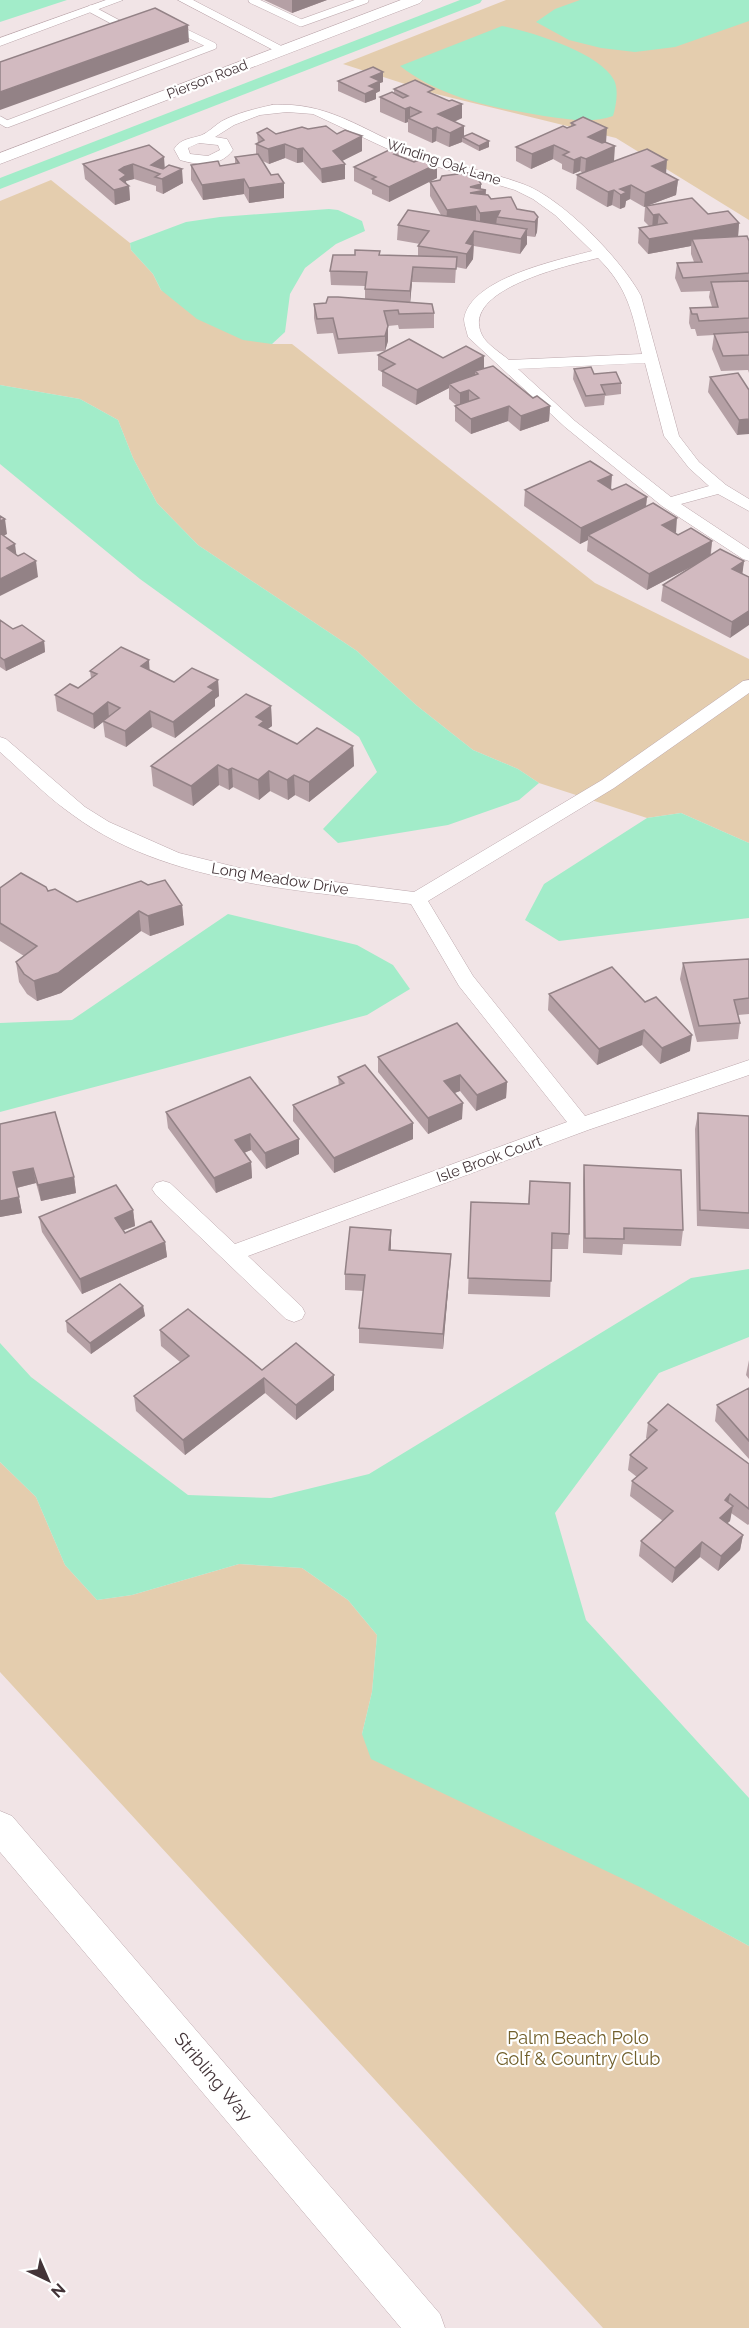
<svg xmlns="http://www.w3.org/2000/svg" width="749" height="2328" font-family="Raleway,sans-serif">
<rect width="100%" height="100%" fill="#f1e4e6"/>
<path fill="#e4cdae" d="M506,0H749V220L616,138L436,94L343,64Z
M51,180L130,243L131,250L153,274L161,290L272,344H292L595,583L749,659V843L681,813L647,818L539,783L518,769L473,750L416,705L357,651L198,545L157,503L133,458L118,420L80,399L0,385V201Z
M0,1462L36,1497L65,1565L97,1600L132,1595L239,1564L302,1568L348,1600L377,1635L372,1692L362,1734L749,1946V2328H603L0,1672Z"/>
<path fill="#a2ecc9" d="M0,0H67L0,22Z
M580,0H749V21L675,47L635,52L601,48L569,40L536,22L555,9Z
M502,26C531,32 599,52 614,80C619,90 616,106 613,116C591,124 567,119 544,116C491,107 444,99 400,66Z
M329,209L338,210L362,221L365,231L336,244L305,268L290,294L285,332L272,344L243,340L197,319L161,290L153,274L131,250L130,243L186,222L220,217Z
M0,385L80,399L118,420L133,458L157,503L198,545L357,651L416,705L473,750L518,769L539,783L519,800L448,825L338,843L323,829L377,772L359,737L140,579L0,464Z
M681,813L749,843V918L559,941L525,920L544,884L647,818Z
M228,914L357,945L393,965L410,989L367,1015L0,1112V1023L72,1020Z
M749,1269V1337L659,1373L555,1513L586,1620L749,1798V1946L642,1888L371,1759L362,1734L372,1692L377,1635L348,1600L302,1568L239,1564L132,1595L97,1600L65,1565L36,1497L0,1462V1343L31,1377L188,1495L271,1498L369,1474L691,1278Z"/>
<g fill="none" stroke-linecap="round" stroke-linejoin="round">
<path fill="#a2ecc9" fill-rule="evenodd" d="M460,0H482L480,3L0,189V178Z"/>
<g stroke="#bca7ac" stroke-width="8">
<path id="service" d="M252,0L301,23L365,0
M91,9L121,25
M0,120L7,124L213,46L178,29"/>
</g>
<g stroke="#bca7ac" stroke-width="1">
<path id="minor" d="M106,0H123L0,46V38Z
M178,0H193L289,50L283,54L279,53Z
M272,105C329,101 363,131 414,151C449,165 488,171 523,184C562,198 622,260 641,296L679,436L699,462L726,485L749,499V511L718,494L681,504L749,549V561L743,559L662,506L565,427L468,337C467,332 464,324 464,319C470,278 559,260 592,251L555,215L533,199L515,190L405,157L313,114L287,112L260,115L234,125L215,137L227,139L233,150C220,167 200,166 180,160L174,149C181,138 191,139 202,135C209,132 215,125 222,121C237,113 254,109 272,105ZM199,143L218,145L220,150L208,156L190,154L188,148ZM598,258C629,289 632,313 642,354L509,360C501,353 486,344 482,335C459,289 570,265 598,258ZM645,363L664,436L689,468L709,486L671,497L575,421L518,369Z
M749,680V693L614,788L428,901L473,976L585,1116L749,1060V1075L588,1130L248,1256L302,1307L305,1313L302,1319L294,1322L286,1319L156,1195L152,1189L156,1183L163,1181L170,1183L235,1244L567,1122L459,986L411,904C300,890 166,884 73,815C47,797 24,773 0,752V737L6,739L85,807L109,822L179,853L256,872L414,892L602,780L743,681Z"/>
</g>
<g stroke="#bca7ac" stroke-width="1">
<path id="tertiary" d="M401,0H423L420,3L0,164V153Z
M0,1811L12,1816L440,2314L445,2328H401L0,1852Z"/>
</g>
<use href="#service" stroke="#fff" stroke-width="7"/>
<use href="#minor" fill="#fff" fill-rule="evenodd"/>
<use href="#tertiary" fill="#fff" fill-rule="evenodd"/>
</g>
<path fill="#b5a0a5" d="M264,0H327L292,13Z
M338,81L383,82L380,83V91L376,93V99L365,103L338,91Z
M394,89L434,95L462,118L454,122L464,126V137L489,141V147L479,151L462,142L449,147L436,141L432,143L408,132V122L405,123L380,112V97L394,93Z
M571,123L606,142L614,161L605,164L666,174L678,180L676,195L646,206L708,214L739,223L738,236L749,241V373L748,370L721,371L712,349L714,335L697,336L695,329H691L689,323L690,308L712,307L709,297L710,291L681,292L675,278L677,263L694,262L691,254V246L648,254L638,243L639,228L649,226L644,221L645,207H644L630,199L626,201L625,207L620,209L612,205L607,207L576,189L577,175L583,173L580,171L573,174L562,169V164L553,159L531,169L516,161V147L571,126Z
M308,129L337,134L362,151L342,161L345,164V179L322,183L303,162L297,163L285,158L269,164L263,161L271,175L284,183V198L249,203L244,194L203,200L191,180V165L220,166L235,164V157L256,154V144L258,143L257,133L276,134Z
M149,145L165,168L183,183L163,194L156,191V186L134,179L126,181V183L129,186L130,200L115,205L85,179L83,164Z
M399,151V156L414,162L437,178L389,202L372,194V190L354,181V167Z
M430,182L481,189L491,199L538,217L537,232L535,237L527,236V244L520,254L474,246L473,259L466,269L456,267L455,283L412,282L410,302L434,313V328L399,329L398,325L388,326V341L385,351L338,354L333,333L317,334L314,318V304L365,299V286L331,285L330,271L355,255H380L418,256V246L420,244L397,240L398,225L441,215L430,196Z
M378,355L443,358L484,368L533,398L550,406L549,421L520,431L508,421L471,434L455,421V406L456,405L449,399V388L416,405L382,386V372L378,370Z
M574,369L594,374L621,383V394L605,396L604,405L585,407L573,379Z
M710,377L749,390L737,435L708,392Z
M525,490L647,497L646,507L678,535L712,541L711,554L744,561L730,638L661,601L663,585L692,566L647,590L587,551L588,540L580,544L524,506Z
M0,620L13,629L44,641L45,652L6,671L0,667Z
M90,671H150L174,682L218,680L219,696L215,699V706L175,738L152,727L126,747L105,737L103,722L94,729L57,711L55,695L78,688L91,678Z
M271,706L272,726L267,729L297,744L353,746L354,766L309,802L295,795L288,800L270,791L259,800L233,787L229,790L219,785L193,806L153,786L151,766Z
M0,888L48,891L77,902L182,905L184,925L150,936L141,931L61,993L37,1001L27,994L19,982L16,962L24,956L0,941Z
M749,959V1014L738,1015L740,1023L738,1039L697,1042L680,979L683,963Z
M612,967L690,1051L660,1064L642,1045L597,1065L548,1010L549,994Z
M378,1057L507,1082L506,1098L476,1111L460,1091L454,1093L462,1119L428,1134L378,1072Z
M338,1077L413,1139L334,1173L293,1121V1105L339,1086Z
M166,1112L299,1139V1154L266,1169L251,1150L244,1153L251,1162L252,1178L216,1193L168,1128Z
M698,1113L749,1116V1229L697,1226L695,1129Z
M0,1124L74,1177L76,1193L41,1201L36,1183L17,1188L22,1213L0,1217Z
M584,1165L683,1230L681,1246L623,1244L622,1255L583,1253V1180Z
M530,1181L569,1234L568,1249H552L550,1297L468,1294L471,1202L528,1204Z
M133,1210L135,1226L123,1230L125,1233L165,1242L167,1257L82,1294L42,1232L39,1217Z
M391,1245V1250L451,1254L443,1349L359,1343V1328L364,1291L345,1290V1274Z
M143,1306L145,1316L91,1354L67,1332L66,1321Z
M160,1330L262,1370L334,1375V1390L296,1420L265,1393L185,1455L136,1411L134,1396L180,1362L161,1346Z
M749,1360V1379L746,1375Z
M749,1388V1459L715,1421L717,1405Z
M648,1423L749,1464V1524L748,1525L731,1513L730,1521L727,1523L743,1535L740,1550L718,1571L700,1557L672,1583L639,1556L641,1541L663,1521L630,1496L632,1481L637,1477L628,1470L630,1455L647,1439L646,1438Z"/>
<path fill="#938286" d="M292,0H327L292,13Z
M188,25L189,42L0,110V92Z
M383,72V82L380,83V91L376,93V99L365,103V94L371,77Z
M462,104V118L438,129V114Z
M410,107V119L408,118V122L405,123V109Z
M464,126V138L462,137V142L449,147L450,133Z
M437,127L436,141L432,143V129Z
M607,128L606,143L587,151L588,137Z
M362,136V151L334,165L333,151Z
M489,141V147L479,151V146Z
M285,144V158L269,164L268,149Z
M554,145L553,159L531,169L532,154Z
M615,146L614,161L585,174L586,159Z
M303,148V162L297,163V149Z
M164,157L165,171L151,165Z
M581,157L580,171L573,174L574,160Z
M667,160L666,174L652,166Z
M133,164L134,179L126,181L127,187L129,186L130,200L115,205L114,190L119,170L124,167Z
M345,164V179L322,183L321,169Z
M437,164V178L389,202V187Z
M182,169L183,183L163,194L162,179Z
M244,179V194L203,200L202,185Z
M678,180L676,195L644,207L645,193Z
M284,183V198L249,203V188Z
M481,184V191L486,190L485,205L469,207L470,187Z
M631,185L630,199L626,201L625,207L620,209V189Z
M614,190L612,205L607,207L608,192Z
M476,206V221L446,225L447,210Z
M500,211L497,217L496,226L480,228V213Z
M659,214L657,229L652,230L653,215Z
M538,217L537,232L535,237V222Z
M739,223L738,237L692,239L691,246L648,254L649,239Z
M527,229V244L520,254L521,239Z
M474,231L473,259L466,269V243Z
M413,267L412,282L410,305V291Z
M388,326V341L385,351V336Z
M484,356V371H475V375L449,384V388L416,405L417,390Z
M469,390V405L460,408V393Z
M509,406L508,421L471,434V419Z
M550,406L549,421L520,431L521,416Z
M749,419V434L737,435L739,420Z
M612,475L611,490L598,481Z
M647,497L645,513L588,535V540L580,544L581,528Z
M677,518L676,533L662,525Z
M5,519L7,534L0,538V521Z
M712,541L710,557L647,590L649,574Z
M15,544L17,559L7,548Z
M36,561L38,577L0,596V579Z
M744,561L742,577L732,569Z
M749,611V625L730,638L732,622Z
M44,641L45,652L6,671L4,660Z
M149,660L150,676L141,666Z
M218,680L219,696L215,699V706L175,738L173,722L208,687Z
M108,702L109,718L103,721V722L94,729L93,714Z
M271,706L272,726L265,731V741L256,717Z
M150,711L152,727L126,747L125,731Z
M353,746L354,766L309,802V782Z
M218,765L219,785L193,806L191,786Z
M232,768L233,787L229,790L228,770Z
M269,771L270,791L259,800L258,780Z
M294,775L295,795L288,800L287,780Z
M182,905L184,925L150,936L148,916Z
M139,911L141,931L61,993L37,1001L34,981Z
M644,1030L642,1045L597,1065L599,1049Z
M692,1035L690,1051L660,1064L662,1048Z
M460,1075V1091L444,1097V1081Z
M507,1082L506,1098L476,1111L477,1095Z
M463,1103L462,1119L428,1134V1118Z
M413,1123V1139L334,1173V1158Z
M250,1134L251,1150L236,1156L235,1140Z
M299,1139V1154L266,1169L265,1153Z
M251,1162L252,1178L216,1193L214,1178Z
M33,1168L36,1183L16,1188L13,1172Z
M74,1177L76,1193L41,1201L38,1185Z
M19,1197L22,1213L0,1217V1201Z
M133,1210L135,1226L117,1233L115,1218Z
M391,1230V1245L389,1265V1250Z
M165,1242L167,1257L82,1294L80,1279Z
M451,1254L450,1269L443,1349V1334Z
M143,1306L145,1316L91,1354L90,1343Z
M334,1375V1390L296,1420V1405Z
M264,1378L265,1393L185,1455L183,1440Z
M730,1494L727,1509L725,1500Z
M733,1506L730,1521L717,1533L720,1518Z
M743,1535L740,1550L718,1571L721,1556Z
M702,1542L700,1557L672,1583L675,1568Z"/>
<path fill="#d2bac0" stroke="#938286" stroke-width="1.5" d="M155,8L188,25L0,92V62Z
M373,67L383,72L371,77L380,81L369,86L376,89L365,94L338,81Z
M415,80L434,89L428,92L449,101L452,100L462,104L438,114L464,126L450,133L437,127L432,129L408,118L421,112L410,107L405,109L380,97L392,92L403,98L408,96L394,89Z
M583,117L607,128L588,137L602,143L605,142L615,146L586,159L581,157L574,160L563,155L569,152L554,145L532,154L516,147L563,126L567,128L575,125L571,123Z
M326,126L337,134L345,130L362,136L333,151L345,164L321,169L303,148L297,149L285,144L268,149L256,144L264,140L257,133L267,128L276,134L302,127L308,129Z
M472,133L489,141L479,146L462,137Z
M149,145L164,157L151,165L163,169L169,165L182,169L162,179L155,177L160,174L133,164L124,167L119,170L126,175L120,179L129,186L114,190L83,164Z
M393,148L399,151L394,154L414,162L424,158L437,164L389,187L372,179L376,177L354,167Z
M647,149L667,160L652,166L678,180L645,193L631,185L620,189L627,192L621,195L614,190L608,192L577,175Z
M258,154L271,175L278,174L284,183L249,188L244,179L202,185L191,165L218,161L220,166L239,163L235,157Z
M474,172L481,184L470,187L486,190L470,193L488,195L491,199L511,197L517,209L534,212L538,217L535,222L497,217L500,211L480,213L476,206L447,210L430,182L440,180L442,176Z
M692,198L708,214L728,211L739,223L649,239L639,228L667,223L659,214L653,215L646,206Z
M408,210L527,229L521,239L474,231L466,243L473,245L467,254L418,246L429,231L398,225Z
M747,236L749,241V273L683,278L677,263L702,262L692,239Z
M355,250L380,251L379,255L457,257L456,269L413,267L410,291L365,289L367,272L330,271L333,255H355Z
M749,281V318L699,321L697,314H692L690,308L718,307L711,282Z
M328,297H338L432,304L434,313L399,314L398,310L384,311L388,326L385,336L338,339L333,318L317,319L314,304L326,303Z
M749,332V355L723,356L714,334Z
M409,339L443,358L466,346L484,356L417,390L382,371L395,364L378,355Z
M493,366L533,398L537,396L550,406L521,416L509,406L471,419L455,406L479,398L469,390L460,393L449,384L478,374L475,371Z
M591,367L594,374L616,372L621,383L601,385L605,394L586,396L574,369Z
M738,373L749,390V419L739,420L710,377Z
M590,461L612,475L598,481L612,490L626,484L647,497L581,528L525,490Z
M653,503L677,518L662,525L678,535L691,528L712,541L649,574L588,535Z
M0,516L5,519L0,521Z
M0,533L15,544L7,548L18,556L24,553L36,561L0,579Z
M720,549L744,561L732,569L749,577V611L732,622L663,585Z
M0,620L13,629L22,625L44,641L4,660L0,657Z
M121,647L149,660L141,666L174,682L192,668L218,680L208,687L214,690L173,722L150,711L125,731L103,721L120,708L108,702L93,714L55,695L70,684L78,688L97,674L90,671Z
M246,694L271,706L256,717L264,721L259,725L297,744L317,728L353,746L309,782L294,775L287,780L269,771L258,780L232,768L228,770L218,765L191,786L151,766Z
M21,873L46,887L48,891L55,889L77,902L141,881L148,885L165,880L182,905L148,916L139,911L58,973L34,981L24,974L16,962L37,946L0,923V888Z
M749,959V998L734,1000L740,1023L699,1026L683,963Z
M612,967L645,1002L656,997L692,1035L662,1048L644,1030L599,1049L549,994Z
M457,1023L507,1082L477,1095L460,1075L444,1081L463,1103L428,1118L378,1057Z
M365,1065L413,1123L334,1158L293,1105L344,1083L338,1077Z
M250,1077L299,1139L265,1153L250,1134L235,1140L251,1162L214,1178L166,1112Z
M55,1112L74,1177L38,1185L33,1168L13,1172L19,1197L0,1201V1124Z
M698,1113L749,1116V1213L700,1210Z
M584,1165L681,1170L683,1230L624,1228V1239L585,1238Z
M530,1181L570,1183L569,1234L552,1233L551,1281L468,1278L471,1202L529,1204Z
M116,1185L133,1210L115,1218L125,1233L151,1221L165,1242L80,1279L39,1217Z
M350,1227L391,1230L389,1250L451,1254L443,1334L359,1328L365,1275L345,1274Z
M120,1284L143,1306L90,1343L66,1321Z
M188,1309L262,1370L296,1343L334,1375L296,1405L264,1378L183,1440L134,1396L189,1356L160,1330Z
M749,1388V1441L717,1405Z
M668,1404L749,1464V1509L730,1494L725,1500L733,1506L720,1518L743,1535L721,1556L702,1542L675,1568L641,1541L673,1511L632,1481L647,1468L630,1455L657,1430L648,1423Z"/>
<g text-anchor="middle" stroke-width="4.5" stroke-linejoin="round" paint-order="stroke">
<g font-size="14" fill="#433438" stroke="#fff">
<text transform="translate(207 79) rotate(-21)" y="5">Pierson Road</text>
<text transform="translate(444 162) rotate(18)" y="5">Winding Oak Lane</text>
</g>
<g font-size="15" fill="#433438" stroke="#fff">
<text transform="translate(280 879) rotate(9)" y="5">Long Meadow Drive</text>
<text transform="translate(489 1159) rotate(-20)" y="5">Isle Brook Court</text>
</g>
<g font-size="18" fill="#715f2b" stroke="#fff">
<text x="578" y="2044">Palm Beach Polo<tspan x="578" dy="21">Golf &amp; Country Club</tspan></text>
</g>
<g font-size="18" fill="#433438" stroke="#fff">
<text transform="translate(213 2077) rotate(50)" y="6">Stribling Way</text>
</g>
</g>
<g transform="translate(48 2280) rotate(136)" stroke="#ffffff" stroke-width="4.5" paint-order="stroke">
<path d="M0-4.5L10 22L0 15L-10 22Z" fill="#433438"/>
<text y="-9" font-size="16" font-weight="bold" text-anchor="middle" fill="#433438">N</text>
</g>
</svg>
